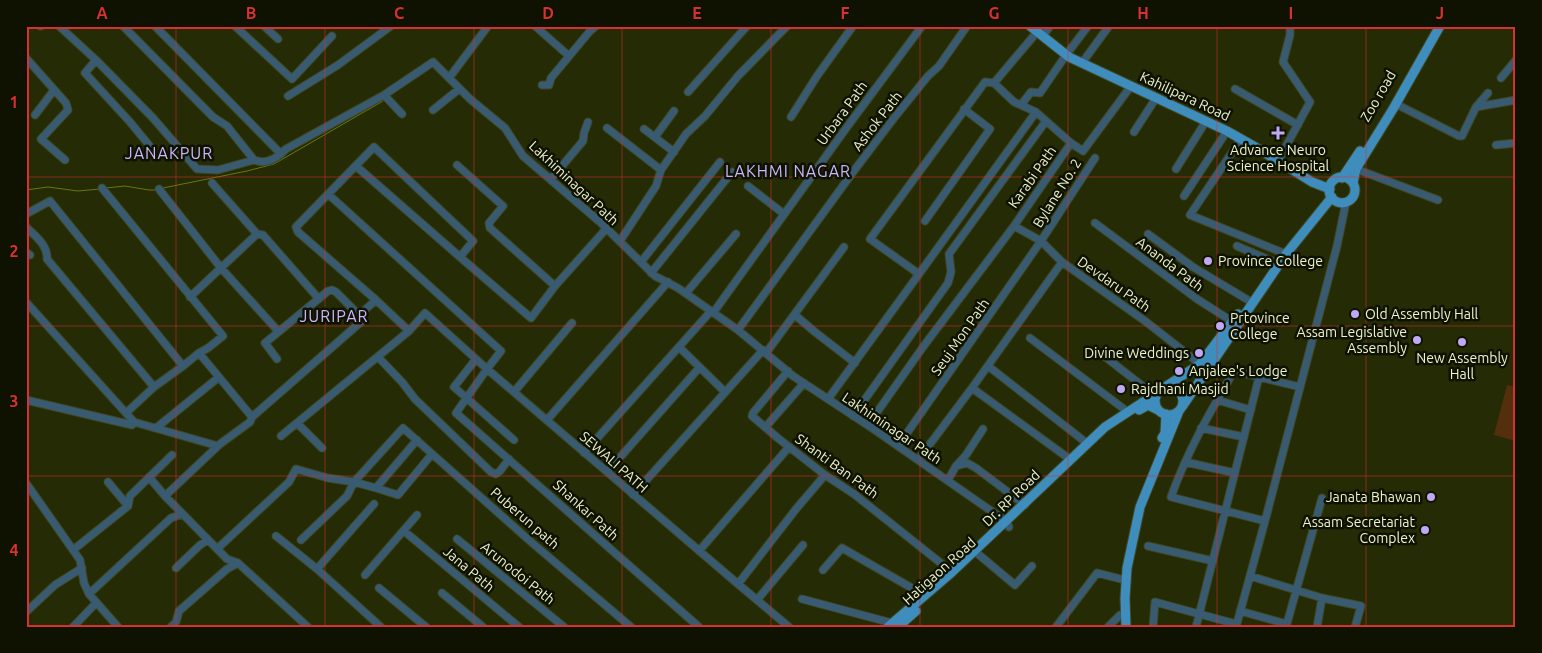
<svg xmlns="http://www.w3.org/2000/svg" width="1542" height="653" font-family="Ubuntu,sans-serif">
<rect width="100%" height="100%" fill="#252b05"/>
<path fill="#542f0e" d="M1507,385L1516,387V441L1494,435Z"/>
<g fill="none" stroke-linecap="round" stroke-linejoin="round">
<path stroke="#6a780a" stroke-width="1" d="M106,188L125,186L149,190H157
M163,188L247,171L274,164L383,101
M26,190L48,187L78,191L100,189"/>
<g stroke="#414721" stroke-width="9">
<path id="minor" d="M40,26H41
M59,26L96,60L153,118L197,169L218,170L254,160
M123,26L213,117L227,126L254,160C267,165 277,158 286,149L384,95L433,62L470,99L505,128L523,156L600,222L655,276L678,288L738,330L793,376L872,428L1007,522L1009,527
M155,26L281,154
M235,26L292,79L332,36
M264,26L278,39
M535,26L569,56
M1043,36L1050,26
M26,58L66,103L68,110L41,139L65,160
M96,60L85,73L130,122L153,150
M1082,63L1109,26
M449,78L488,26
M1501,78L1516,60
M994,83L1014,102L1036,112
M542,85H549L551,78L590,31L596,26
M1235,89L1298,125
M688,92L747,26
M384,95L402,114
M288,96L338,65L391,26
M1021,105L1031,92L1040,93L1066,55L1088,26
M1400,106L1459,136H1462L1476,107L1488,93
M1476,107L1516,100
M433,110L459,89
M35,115L54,90
M791,117L817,76L853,26
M607,128L661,170
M644,129L674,152
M1134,132L1156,98
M655,137L674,111
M1241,139L1190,215L1286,254
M1071,143L1083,151L1131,86
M1496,145L1516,143
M1278,161L1310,102L1283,62L1290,35V26
M457,165L503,206L489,223L490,228L555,286L531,318L460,257L473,241L374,147L296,227L298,232L376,300L409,331L425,313L487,369L738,584L789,627
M356,166L460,257
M1176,169L1206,121
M1356,169L1438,200
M551,179L583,141L584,133L588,122
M748,186L784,214
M102,188L223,336L208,348L199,353
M159,189L221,268L278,331
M328,194L501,351L487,369L456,413L699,627
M1184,196L1227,131
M26,214L50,201L183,366L199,353L252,417L250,422L220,444L165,496
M925,221L990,129L964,109
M1095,223L1197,299L1233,322
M1014,226L1041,241L1062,262L1145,321L1200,364
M26,227C35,236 48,245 47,259L154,387
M257,234L263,235L319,299
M1148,234L1193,267L1248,300
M620,241L656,186L661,170L686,134L705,116L738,76L787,26
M1237,246L1274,262
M26,252L30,255
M641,262L720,162
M651,273L732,172
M555,286L606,229
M686,293L736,234
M190,297L257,234L212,183
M26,302L134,422L218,446
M713,313L847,127L922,26
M795,315L815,332L855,363
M738,330L853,172L894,118L928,76L939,66L967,26
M1030,338L1128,412
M679,347L725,392
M1099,352L1154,395
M766,353L844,247
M378,357L402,382L415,399L491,472L496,474L500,471L509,459
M277,359L265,343L328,291L332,290L336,292L359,315
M476,359L454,387L514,440
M988,366L1088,444
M788,371L753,413L752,416L779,439L825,475L854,494L952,572
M972,388L1071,460
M514,392L572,323
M828,399L919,274L870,239L985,82L994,83L1037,32
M26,400L132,425L134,422
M1217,400L1251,410
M126,413L154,387L183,366
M853,416L948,283L951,272L949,254L1046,121
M252,417L362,321V320L359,315L376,300
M547,420L668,282
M297,423L322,448
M769,423L804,383
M868,425L923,347L1014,226L1071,143L1036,112L919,274
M156,428L219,377
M1201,428L1244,437
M281,436L409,331
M898,446L1041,241L1095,158
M584,453L711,311
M918,460L972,388L1062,262
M1185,462L1235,473
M956,466L967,463L976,468L1025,505
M607,472L699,368
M149,477L165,496L227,559L238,563L308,627
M948,480L956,466L966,455L983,429
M108,482L128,506
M26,483L80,560L84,583L89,594L118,627
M376,488L398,495L432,454
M633,495L763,350
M374,504L317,569L381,627
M1265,521L1337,246L1346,202
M404,531L519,627
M276,536L317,569
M457,539L564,627
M301,540L347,496L354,482L376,488L417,440
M1148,546L1213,561
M217,549L289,482L296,469L328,478L354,482L403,428L530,541L631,627
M73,550L128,506L130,496L172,455
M699,551L789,447
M978,554L1015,585L1032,566
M176,568L200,545L208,540
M823,570L842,548L910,587L923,597
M365,575L417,515
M1250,576L1322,598L1361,606L1355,627
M738,584L796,509L825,475
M379,588L426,627
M442,593L483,627
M89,594L171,518L182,514
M802,599L892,623
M757,600L803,545
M1240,611L1287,624
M26,612L55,585L82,568
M73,627L96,603
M171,627L176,622L179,611L227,569L238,563
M1056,627L1097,573L1121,579
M1108,627L1120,615H1124
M1153,627L1155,602L1236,624
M1196,627L1259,377
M1236,627L1265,521L1171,497C1187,452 1210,412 1234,371L1300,387
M1286,627L1322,498
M1317,627L1322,598"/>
</g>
<g stroke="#414721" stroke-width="11">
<path id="major" d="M1030,26L1069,57L1227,131L1257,148L1312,182L1330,189
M1329 190a13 13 0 1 1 26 0a13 13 0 1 1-26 0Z
M1342,178L1360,151
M1353,183L1356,169L1393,109L1440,26
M1165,387L1200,364L1238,314
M1155 401a14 14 0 1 1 28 0a14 14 0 1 1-28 0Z
M1182,407L1286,254L1332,197
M1139,410L1148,405L1158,410
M1162,438L1165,433L1166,414
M888,627L952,572L1105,427L1157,393
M898,627L916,611
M1126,627L1125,598L1127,568L1140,507L1179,411"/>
</g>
<use href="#minor" stroke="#385b72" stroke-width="7"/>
<use href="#major" stroke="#3e8dbc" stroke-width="9"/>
</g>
<path fill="none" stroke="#d73230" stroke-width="1" stroke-opacity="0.55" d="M176,26V627M325,26V627M474,26V627M622,26V627M771,26V627M920,26V627M1068,26V627M1217,26V627M1366,26V627M26,177H1516M26,326H1516M26,476H1516"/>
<g fill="#bfa8f4" stroke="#0f1200" stroke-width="2">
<path d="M1275.5 125.5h5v5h5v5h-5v5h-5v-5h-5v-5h5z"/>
<circle cx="1208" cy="261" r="5"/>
<circle cx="1355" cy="314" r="5"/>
<circle cx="1220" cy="326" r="5"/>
<circle cx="1417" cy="340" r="5"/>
<circle cx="1462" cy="342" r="5"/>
<circle cx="1199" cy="353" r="5"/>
<circle cx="1179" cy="371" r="5"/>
<circle cx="1121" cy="389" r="5"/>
<circle cx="1431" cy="497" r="5"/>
<circle cx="1425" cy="530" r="5"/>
</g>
<g text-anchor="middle" stroke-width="5" stroke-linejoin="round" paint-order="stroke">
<g font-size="14" fill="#ebf3cf" stroke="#0f1200">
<text transform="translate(1185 96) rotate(25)" y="5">Kahilipara Road</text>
<text transform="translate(1378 96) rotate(-60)" y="5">Zoo road</text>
<text transform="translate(842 113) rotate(-54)" y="5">Urbara Path</text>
<text transform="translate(877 121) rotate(-52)" y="5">Ashok Path</text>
<text transform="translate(1032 177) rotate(-55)" y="5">Karabi Path</text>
<text transform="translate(574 183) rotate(43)" y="5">Lakhiminagar Path</text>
<text transform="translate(1057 193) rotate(-58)" y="5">Bylane No. 2</text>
<text transform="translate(1170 264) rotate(37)" y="5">Ananda Path</text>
<text transform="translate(1114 284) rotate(35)" y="5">Devdaru Path</text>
<text transform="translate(960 337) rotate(-55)" y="5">Seuj Mon Path</text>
<text transform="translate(892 428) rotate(34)" y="5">Lakhiminagar Path</text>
<text transform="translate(614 462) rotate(41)" y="5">SEWALI PATH</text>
<text transform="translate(837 466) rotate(36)" y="5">Shanti Ban Path</text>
<text transform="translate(1011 498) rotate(-44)" y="5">Dr. RP Road</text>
<text transform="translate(586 510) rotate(42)" y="5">Shankar Path</text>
<text transform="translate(525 518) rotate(41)" y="5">Puberun path</text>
<text transform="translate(469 569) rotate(40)" y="5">Jana Path</text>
<text transform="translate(939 571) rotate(-42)" y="5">Hatigaon Road</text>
<text transform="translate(518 573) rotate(39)" y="5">Arunodoi Path</text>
</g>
<g font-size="14" fill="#ebf3cf" stroke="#0f1200" text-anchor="start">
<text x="1278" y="155" text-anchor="middle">Advance Neuro<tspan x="1278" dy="16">Science Hospital</tspan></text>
<text x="1218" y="266">Province College</text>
<text x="1365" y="319">Old Assembly Hall</text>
<text x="1230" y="323">Prtovince<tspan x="1230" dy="16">College</tspan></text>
<text x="1407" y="337" text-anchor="end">Assam Legislative<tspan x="1407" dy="16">Assembly</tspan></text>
<text x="1189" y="358" text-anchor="end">Divine Weddings</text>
<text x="1462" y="363" text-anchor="middle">New Assembly<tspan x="1462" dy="16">Hall</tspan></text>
<text x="1189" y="376">Anjalee's Lodge</text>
<text x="1131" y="394">Rajdhani Masjid</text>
<text x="1421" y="502" text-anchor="end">Janata Bhawan</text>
<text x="1415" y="527" text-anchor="end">Assam Secretariat<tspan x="1415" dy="16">Complex</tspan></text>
</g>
<g font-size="16" letter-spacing="1" fill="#cbb6fc" stroke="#0f1200">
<text x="169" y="159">JANAKPUR</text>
<text x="788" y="177">LAKHMI NAGAR</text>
<text x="334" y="322">JURIPAR</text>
</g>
</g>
<rect width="1542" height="653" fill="none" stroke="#0f1200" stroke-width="55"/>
<rect x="28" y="28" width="1486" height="598" fill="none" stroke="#d73230" stroke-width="2"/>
<g font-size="16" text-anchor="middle" font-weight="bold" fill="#d73230">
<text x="102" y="19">A</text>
<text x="251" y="19">B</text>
<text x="399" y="19">C</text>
<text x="548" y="19">D</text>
<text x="697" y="19">E</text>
<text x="845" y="19">F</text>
<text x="994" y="19">G</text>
<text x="1143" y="19">H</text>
<text x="1291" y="19">I</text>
<text x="1440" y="19">J</text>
<text x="14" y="108">1</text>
<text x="14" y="257">2</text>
<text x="14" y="407">3</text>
<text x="14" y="556">4</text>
</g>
</svg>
